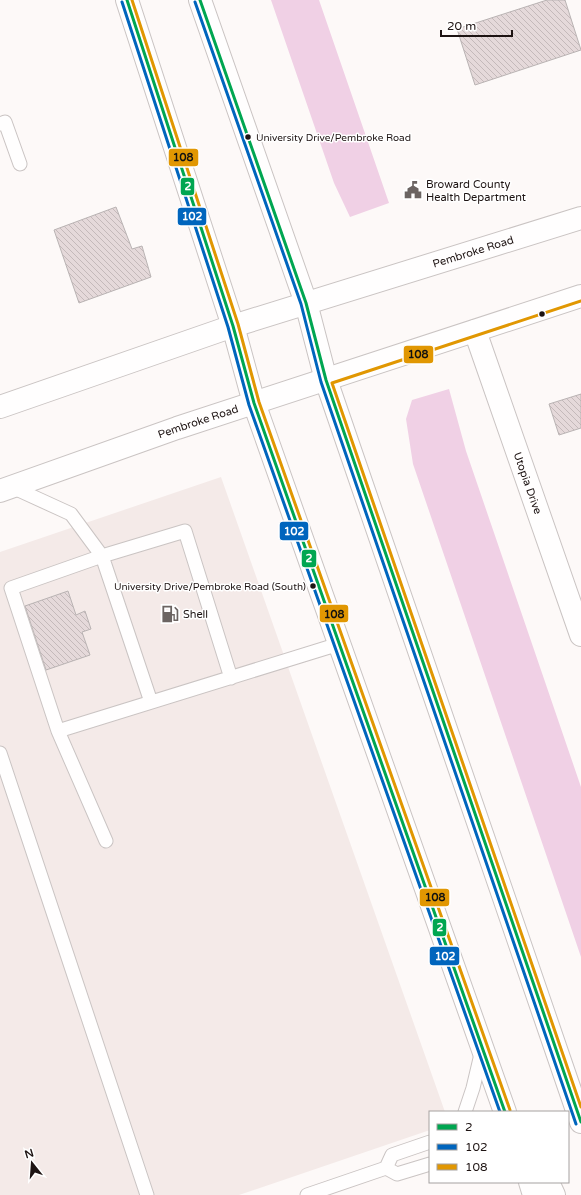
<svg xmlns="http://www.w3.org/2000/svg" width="581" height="1195" font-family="'Varela Round',sans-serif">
<defs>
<pattern id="building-back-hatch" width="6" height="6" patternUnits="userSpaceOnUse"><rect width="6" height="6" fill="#e5d9da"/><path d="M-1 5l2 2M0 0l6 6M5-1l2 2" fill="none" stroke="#c4b9ba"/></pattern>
</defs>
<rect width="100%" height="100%" fill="#fdf9f8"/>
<path fill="#f4eae8" d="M221,477L445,1112H430V1130L239,1195H0V552Z"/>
<path fill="#f0d0e5" d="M271,0H319L389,203L350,217L334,183Z
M449,389L466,451L581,787V957L413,464L406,419L412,400Z"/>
<path fill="url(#building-back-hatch)" stroke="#b9b3b3" d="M547,0H565L581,50L475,85L457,29Z
M116,207L132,249L142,246L151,277L79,303L54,230Z
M581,394V428L559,435L549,404Z
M68,591L76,615L85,611L91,629L82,632L90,655L46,670L25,606Z"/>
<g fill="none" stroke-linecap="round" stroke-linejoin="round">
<g stroke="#cac4c3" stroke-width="15">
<path id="lane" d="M0,124L5,122L20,164
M12,487L71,514L102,556L151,702
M231,678L185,531L102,556L11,588L58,731L339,644
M58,731L106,841
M0,753L147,1195
M465,1112L473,1088L482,1050
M386,1168L392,1155L430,1142
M307,1195L386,1168L397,1174L430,1164"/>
</g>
<g stroke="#cac4c3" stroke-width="24">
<g id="street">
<path id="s1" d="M475,331L581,635"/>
</g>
</g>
<g stroke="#cac4c3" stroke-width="24">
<g id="secondary">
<path id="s2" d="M0,407L233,326L581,218"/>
<path id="s3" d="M0,491L177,428L581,296"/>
</g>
</g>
<g stroke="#cac4c3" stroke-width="24">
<path id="primary" d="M127,0L233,326L254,403L505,1112
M200,0L306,303L326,380L581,1122
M530,1182L534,1195
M548,1182L554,1195"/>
</g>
<use href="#lane" stroke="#fffefe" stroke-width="13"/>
<use href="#street" stroke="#fffefe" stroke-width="22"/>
<use href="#secondary" stroke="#fffefe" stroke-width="22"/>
<use href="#primary" stroke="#fffefe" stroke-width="22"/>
<g stroke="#fff" stroke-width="6">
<path id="bus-1" d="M127,0L233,326L254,403L505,1112
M200,0L306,303L326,380L581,1122"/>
</g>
<g stroke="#fff" stroke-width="6">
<path id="bus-2" d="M122,2L228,327L249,405L500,1112
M195,2L301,304L321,382L576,1124"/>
</g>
<g stroke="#fff" stroke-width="6">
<path id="bus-3" d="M132,0L238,324L259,402L510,1110
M581,301L332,383L581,1107"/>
</g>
<use href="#bus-1" stroke="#00a651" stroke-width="3"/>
<use href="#bus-2" stroke="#0065bd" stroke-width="3"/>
<use href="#bus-3" stroke="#e19702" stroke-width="3"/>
</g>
<defs>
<g id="civic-bare" transform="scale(1.38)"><path d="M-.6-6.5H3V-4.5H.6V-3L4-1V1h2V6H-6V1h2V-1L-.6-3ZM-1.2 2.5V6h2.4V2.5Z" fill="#6b6462" stroke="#fff" stroke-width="2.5" paint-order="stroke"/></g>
<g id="fuel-bare" transform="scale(1.38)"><path d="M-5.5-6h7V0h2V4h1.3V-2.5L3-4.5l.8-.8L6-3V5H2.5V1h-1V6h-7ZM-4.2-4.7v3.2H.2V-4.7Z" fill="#6b6462" stroke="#fff" stroke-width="2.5" paint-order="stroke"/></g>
</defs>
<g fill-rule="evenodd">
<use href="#civic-bare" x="413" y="190"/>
<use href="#fuel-bare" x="170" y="614"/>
</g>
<g fill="#1d1312" stroke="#fff" stroke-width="1.5">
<circle cx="248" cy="137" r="3.5"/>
<circle cx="542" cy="314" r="3.5"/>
<circle cx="313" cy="586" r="3.5"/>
</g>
<g text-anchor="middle" stroke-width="3" stroke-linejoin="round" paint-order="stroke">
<g font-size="10" fill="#1d1312" stroke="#fff" text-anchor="start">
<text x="256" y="141">University Drive/Pembroke Road</text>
<text x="306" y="590" text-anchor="end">University Drive/Pembroke Road (South)</text>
</g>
<g font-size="11" fill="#1d1312" stroke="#fff" text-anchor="start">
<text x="426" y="188">Broward County<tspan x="426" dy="13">Health Department</tspan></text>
<text x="183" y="618">Shell</text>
</g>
<g font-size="11" fill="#1d1312" stroke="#fff">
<text dy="4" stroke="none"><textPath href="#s2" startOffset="498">Pembroke Road</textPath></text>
<text dy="4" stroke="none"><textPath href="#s3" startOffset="210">Pembroke Road</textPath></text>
<text dy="4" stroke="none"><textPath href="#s1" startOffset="161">Utopia Drive</textPath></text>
</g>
</g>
<g stroke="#fff" stroke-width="1.5">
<rect x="168" y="148" width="31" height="19" rx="4" fill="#e19702"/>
<rect x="180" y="177" width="15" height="19" rx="4" fill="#00a651"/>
<rect x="177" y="207" width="30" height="19" rx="4" fill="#0065bd"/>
<rect x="403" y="345" width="31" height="19" rx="4" fill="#e19702"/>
<rect x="279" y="521" width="30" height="20" rx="4" fill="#0065bd"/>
<rect x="301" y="549" width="16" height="19" rx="4" fill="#00a651"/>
<rect x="319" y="604" width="30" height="19" rx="4" fill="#e19702"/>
<rect x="419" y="888" width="31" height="19" rx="4" fill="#e19702"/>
<rect x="432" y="918" width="15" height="19" rx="4" fill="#00a651"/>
<rect x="429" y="946" width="31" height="20" rx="4" fill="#0065bd"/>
</g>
<g font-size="11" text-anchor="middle" font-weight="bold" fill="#fff">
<text x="188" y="190">2</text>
<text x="192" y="220">102</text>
<text x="294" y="535">102</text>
<text x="309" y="562">2</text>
<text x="440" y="931">2</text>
<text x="445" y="960">102</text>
</g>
<g font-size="11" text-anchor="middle" font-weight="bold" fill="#111">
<text x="183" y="161">108</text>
<text x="418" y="358">108</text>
<text x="334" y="618">108</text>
<text x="435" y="901">108</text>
</g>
<rect x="429" y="1111" width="140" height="72" fill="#ffffff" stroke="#a5a1a0"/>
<rect x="437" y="1124" width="20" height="6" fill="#00a651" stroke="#a5a1a0"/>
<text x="465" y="1131" font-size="12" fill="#1d1312">2</text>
<rect x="437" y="1144" width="20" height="6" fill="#0065bd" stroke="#a5a1a0"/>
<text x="465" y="1151" font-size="12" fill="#1d1312">102</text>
<rect x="437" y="1164" width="20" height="6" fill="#e19702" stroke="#a5a1a0"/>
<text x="465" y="1171" font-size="12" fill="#1d1312">108</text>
<g transform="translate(32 1163) rotate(343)" stroke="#ffffff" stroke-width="3" paint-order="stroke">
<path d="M0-3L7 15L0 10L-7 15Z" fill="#1d1312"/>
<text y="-6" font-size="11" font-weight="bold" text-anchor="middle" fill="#1d1312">N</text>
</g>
<path d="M441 30v6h71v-6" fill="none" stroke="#1d1312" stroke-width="2"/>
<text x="447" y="30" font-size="12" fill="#1d1312" stroke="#ffffff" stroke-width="3" paint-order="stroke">20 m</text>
</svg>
